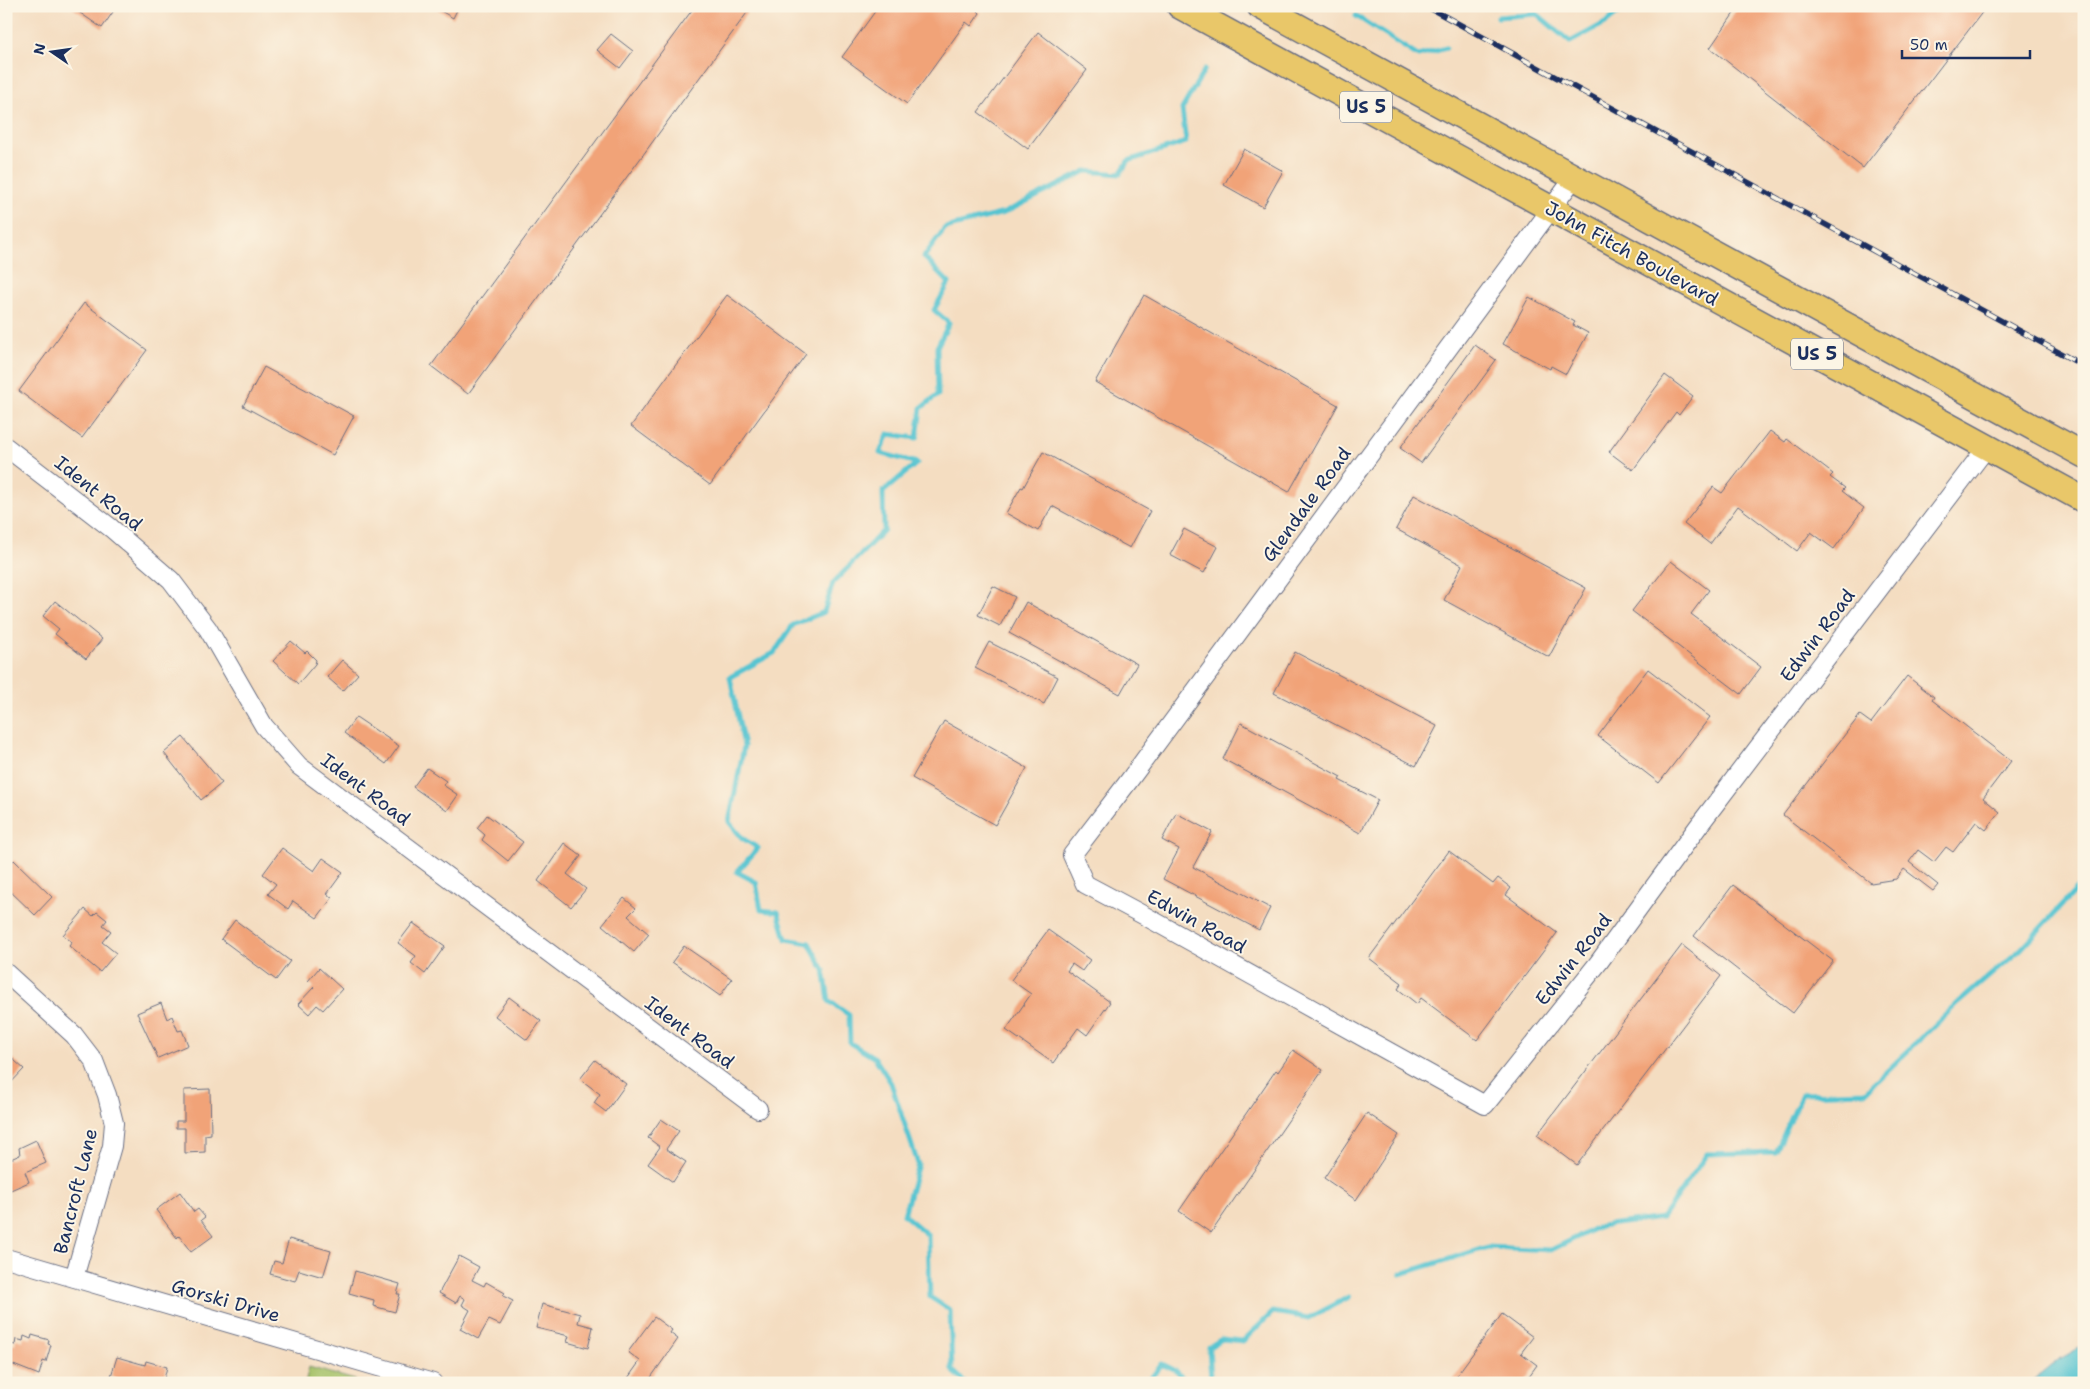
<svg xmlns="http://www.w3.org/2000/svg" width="2090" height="1389" font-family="'Shantell Sans',sans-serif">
<rect width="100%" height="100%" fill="#fcf5e5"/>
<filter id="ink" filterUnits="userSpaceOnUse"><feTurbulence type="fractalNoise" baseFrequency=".02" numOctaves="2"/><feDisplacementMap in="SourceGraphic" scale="10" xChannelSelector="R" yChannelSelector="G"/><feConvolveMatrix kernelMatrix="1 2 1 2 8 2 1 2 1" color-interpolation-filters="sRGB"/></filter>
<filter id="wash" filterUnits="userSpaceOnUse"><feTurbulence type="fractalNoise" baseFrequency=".0096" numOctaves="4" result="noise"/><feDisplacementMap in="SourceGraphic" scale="20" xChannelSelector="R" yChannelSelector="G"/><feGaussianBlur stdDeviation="1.12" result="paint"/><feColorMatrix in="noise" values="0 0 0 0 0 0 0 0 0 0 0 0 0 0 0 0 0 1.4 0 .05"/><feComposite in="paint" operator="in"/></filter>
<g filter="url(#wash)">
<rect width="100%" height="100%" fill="#f4ddc1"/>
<path fill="#a5c168" stroke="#607863" d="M309,1367L355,1380L354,1383H305Z"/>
<path fill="#59c5d1" stroke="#3a7a98" d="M2084,1345V1383H2030L2058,1360Z"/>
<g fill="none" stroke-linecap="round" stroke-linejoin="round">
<path stroke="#59c5d1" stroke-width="5" d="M1356,16L1418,56L1446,48
M1498,17L1537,14L1570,42L1607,22L1627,6
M1401,1274L1488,1247L1551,1250L1600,1226L1662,1218L1707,1154L1776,1152L1802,1094L1865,1092L1958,1003L2021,949L2078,888H2084
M966,1383L952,1370L950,1310L930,1297L928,1235L904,1215L918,1164L891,1083L875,1058L850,1043L849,1015L829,1001L824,970L809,943L786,939L778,912L761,910L756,882L737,872L758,848L742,838L729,822L744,746L730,677L774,653L793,625L824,612L833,583L884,530L883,492L917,463L880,453L888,434L917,438L921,408L938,395L937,347L949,323L934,310L949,283L924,257L945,228L1004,213L1086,171L1120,174L1128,161L1186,142L1182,109L1205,69
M1147,1383L1162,1364L1176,1371L1188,1383
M1205,1383L1211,1380L1209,1347L1222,1339L1243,1341L1273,1312L1309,1318L1349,1297"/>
</g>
<g id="blocks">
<path fill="#f1a378" d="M70,6H117L102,28Z
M432,6H459L453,18Z
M695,6H752L468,394L431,366Z
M879,6H973L980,13L971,26L966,22L907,104L842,57Z
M1739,6H1987L1863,168L1710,48Z
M1038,32L1087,70L1028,149L978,112Z
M611,34L633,51L620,68L597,50Z
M1244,149L1283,171L1263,207L1224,185Z
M727,295L806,354L710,485L631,426Z
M1144,295L1338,405L1289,492L1095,382Z
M1529,297L1575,322L1573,325L1588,333L1566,374L1551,366L1550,369L1503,344Z
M84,303L147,350L82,438L19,391Z
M1475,345L1496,360L1421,463L1400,448Z
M264,367L354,416L333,455L243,406Z
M1665,375L1693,396L1679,415L1676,412L1633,470L1609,452Z
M1770,431L1785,442L1787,439L1833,474L1830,477L1845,488L1842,491L1864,508L1834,549L1811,532L1797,551L1738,506L1710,544L1684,524L1713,487L1722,493Z
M1043,452L1150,511L1130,548L1052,506L1038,531L1006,513L1021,487L1023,488Z
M1414,495L1586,588L1549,657L1444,600L1462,565L1396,529Z
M1184,529L1218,547L1204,573L1170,555Z
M1671,561L1709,590L1691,614L1761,667L1741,694L1632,611Z
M993,586L1015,597L1000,626L978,615Z
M55,601L102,639L86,659L55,634L59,629L43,616Z
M1026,602L1137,664L1120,694L1009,633Z
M291,641L305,653L307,651L316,660L315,664L298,684L273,661Z
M989,642L1058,677L1044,704L975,668Z
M1295,652L1437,726L1416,766L1274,693Z
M342,660L358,674L343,691L327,677Z
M1648,669L1710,717L1659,783L1598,736Z
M1907,676L1934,697L1932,700L2011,761L1983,798L2000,812L1986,830L1976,822L1953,852L1946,847L1934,862L1918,850L1909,862L1938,885L1933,891L1904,869L1896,879L1871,883L1783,815L1860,715L1871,723Z
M356,717L399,746L386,764L344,733Z
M944,721L1027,768L995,825L912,778Z
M1241,723L1341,777L1339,780L1378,800L1360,833L1223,759Z
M183,737L222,783L201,800L164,753Z
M427,768L446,781L443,785L458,795L447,811L413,787Z
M1176,813L1212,832L1193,867L1270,908L1259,930L1163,879L1179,849L1162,840Z
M487,815L523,842L508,861L482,840L485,835L477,828Z
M564,843L581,856L567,874L586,889L571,907L538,881Z
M282,848L314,871L323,858L343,872L327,894L332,898L317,918L293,901L288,909L268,894L276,884L263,874Z
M1449,851L1493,884L1498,878L1511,888L1506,895L1557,933L1477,1040L1421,998L1417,1004L1398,989L1402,983L1369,958Z
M14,860L52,897L35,915L6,887V868Z
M1733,885L1833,961L1793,1013L1694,936Z
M624,898L636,908L628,916L649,934L634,952L602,925Z
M85,909L93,916L97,912L107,920L103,925L111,931L102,942L116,953L100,972L69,946L72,942L63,935Z
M235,920L290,961L276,980L221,939Z
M413,923L445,946L425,974L411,963L416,956L398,943Z
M1048,930L1090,960L1082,971L1072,964L1067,971L1110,1002L1087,1035L1078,1028L1053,1063L1006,1030L1031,994L1011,980Z
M1682,945L1721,976L1577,1165L1537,1135Z
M684,946L732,979L720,996L672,962Z
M319,968L342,989L323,1010L317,1005L309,1014L298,1004L314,987L308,981Z
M509,997L541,1021L527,1040L495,1016Z
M161,1003L167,1019L172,1016L178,1031L182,1030L188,1045L158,1058L137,1013Z
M1293,1050L1323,1070L1211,1233L1179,1211L1276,1070L1278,1072Z
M6,1053L24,1069L6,1088Z
M595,1060L626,1084L606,1112L594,1103L600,1094L580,1079Z
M210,1089L211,1134L205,1135V1152L185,1153V1128H176V1121H184V1090Z
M1367,1113L1399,1135L1356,1200L1324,1178Z
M661,1119L679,1131L666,1149L686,1162L673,1182L648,1164L660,1147L648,1138Z
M36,1140L46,1163L25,1172L29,1182L6,1192V1161L20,1155L19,1148Z
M180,1192L194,1212L198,1209L205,1217L201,1220L213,1236L191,1252L179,1236L177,1238L156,1210Z
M289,1239L331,1251L323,1277L299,1270L295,1281L270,1274L274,1261L282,1263Z
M459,1256L479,1267L472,1280L484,1286L486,1282L505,1293L503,1296L513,1301L500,1325L489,1320L478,1339L460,1329L470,1310L462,1305L465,1299L460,1296L456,1303L439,1293Z
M355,1271L400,1284L397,1294H400L395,1312L373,1306L374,1300L349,1293Z
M542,1304L580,1314L578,1323L593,1327L588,1348L567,1342L569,1336L536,1328Z
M1502,1314L1533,1337L1521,1353L1537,1365L1524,1383H1451Z
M654,1317L672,1330L670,1333L678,1339L647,1383H636L628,1378L640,1361L628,1352Z
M32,1335L49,1340L48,1344L51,1345L46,1362L43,1361L39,1375L6,1362V1343L15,1345L16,1339L23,1341L24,1336L31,1339Z
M117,1357L145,1365L146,1361L167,1367L163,1383H129L111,1376Z"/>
</g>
</g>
<g filter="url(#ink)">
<use href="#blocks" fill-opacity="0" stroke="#676c81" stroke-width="1"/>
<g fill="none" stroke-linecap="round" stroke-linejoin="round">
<g stroke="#676c81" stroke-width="20">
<path id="minor" d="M1574,178L1128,782L1072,855L1085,884L1145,916L1485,1105L1599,962L1700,824L1987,447
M6,447L111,528L171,580L208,629L264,726L299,766L758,1109
M6,973L74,1035L94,1061L107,1095L114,1123L112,1146L74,1278
M6,1258L433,1383"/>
</g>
<g stroke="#676c81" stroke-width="28">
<path id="highway" d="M1180,6L2084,500
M1260,6L2084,455"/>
</g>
<use href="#minor" stroke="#fff" stroke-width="18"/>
<use href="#highway" stroke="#e9c769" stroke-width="25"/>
<g stroke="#1b2f5e" stroke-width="5.5">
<path id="rail" d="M1426,6L2084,366"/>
</g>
<use href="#rail" stroke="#fcf5e5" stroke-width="4" stroke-dasharray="11" stroke-linecap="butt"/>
</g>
</g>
<g text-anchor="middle" stroke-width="4" stroke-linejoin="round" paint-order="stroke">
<g fill="#fcf5e5" stroke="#5e6a86" stroke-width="1">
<rect x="1340" y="91.5" width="52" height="31" rx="4"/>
<rect x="1791" y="338.5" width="52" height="31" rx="4"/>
</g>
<g font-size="18" font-weight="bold" fill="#1b2f5e">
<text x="1366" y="113">US 5</text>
<text x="1817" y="360">US 5</text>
</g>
<g font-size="19" fill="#1b2f5e" stroke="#fcf5e5">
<text transform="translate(1632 253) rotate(29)" y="7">John Fitch Boulevard</text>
<text transform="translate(99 493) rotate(39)" y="7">Ident Road</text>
<text transform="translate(1306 504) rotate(-54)" y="7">Glendale Road</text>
<text transform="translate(1817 635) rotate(-53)" y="7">Edwin Road</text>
<text transform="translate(366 789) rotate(37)" y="7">Ident Road</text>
<text transform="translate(1197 921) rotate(29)" y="7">Edwin Road</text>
<text transform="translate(1573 959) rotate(-52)" y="7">Edwin Road</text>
<text transform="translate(690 1032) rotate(37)" y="7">Ident Road</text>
<text transform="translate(75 1191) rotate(-76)" y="7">Bancroft Lane</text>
<text transform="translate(226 1300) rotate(16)" y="7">Gorski Drive</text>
</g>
</g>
<rect width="2090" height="1389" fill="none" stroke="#fcf5e5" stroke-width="25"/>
<g transform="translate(52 52) rotate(283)" stroke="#fcf5e5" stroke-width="4" paint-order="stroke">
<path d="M0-4L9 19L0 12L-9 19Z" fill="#1b2f5e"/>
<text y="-8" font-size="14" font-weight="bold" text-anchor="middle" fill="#1b2f5e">N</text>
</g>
<path d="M1902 50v8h128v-8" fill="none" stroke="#1b2f5e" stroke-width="2.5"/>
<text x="1910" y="50" font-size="15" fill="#1b2f5e" stroke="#fcf5e5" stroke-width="4" paint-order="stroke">50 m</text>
</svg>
